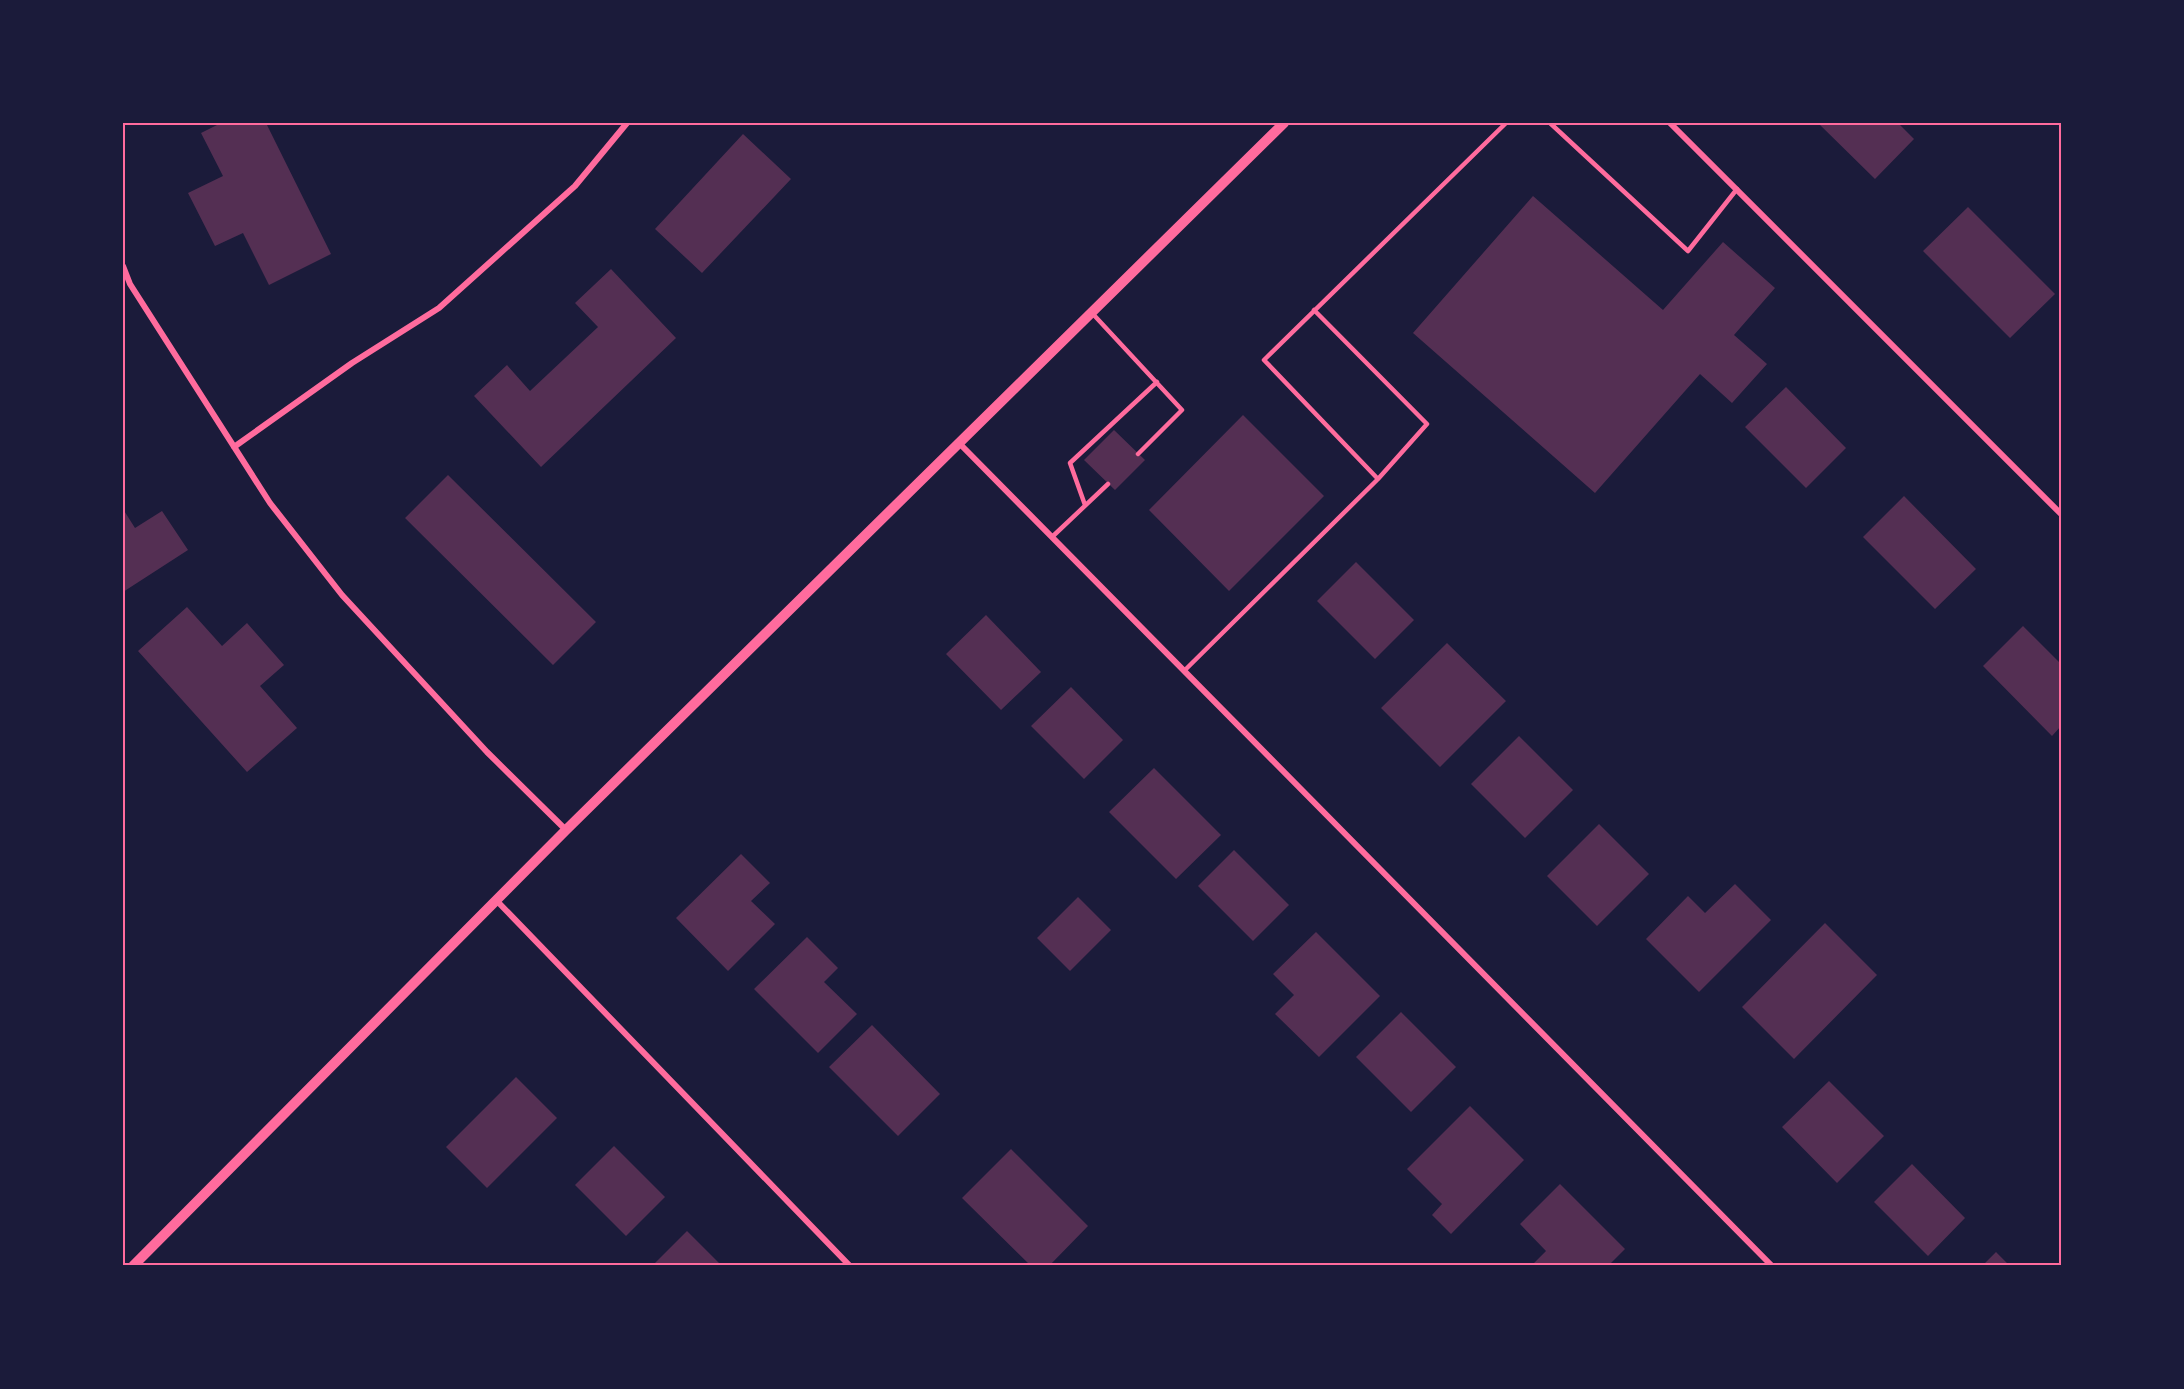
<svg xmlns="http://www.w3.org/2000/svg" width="2184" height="1389" font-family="Barlow,sans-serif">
<rect width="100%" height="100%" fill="#1b1b3a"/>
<path fill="#542f53" d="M221,123H266L331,254L269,285L243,233L215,246L188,193L223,176L201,133Z
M1818,123H1898L1914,139L1875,179Z
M743,134L791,179L702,273L655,229Z
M1533,196L1663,310L1723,242L1775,288L1734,335L1767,364L1732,403L1700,374L1595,493L1413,333Z
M1968,207L2055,294L2010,338L1923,251Z
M611,269L676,338L541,467L474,396L507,365L530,391L598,327L575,303Z
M1786,387L1846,448L1806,488L1745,427Z
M1243,415L1324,496L1229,591L1149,510Z
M1114,430L1145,460L1115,490L1084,460Z
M448,475L596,622L553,665L405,518Z
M1904,496L1976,569L1935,609L1863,537Z
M123,509L135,528L162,511L188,550L123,592Z
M1356,562L1414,620L1375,659L1317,601Z
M187,607L222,646L247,623L284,665L260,686L297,728L247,772L138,651Z
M986,615L1041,672L1001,710L946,654Z
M2023,626L2061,664V726L2052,736L1983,666Z
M1447,643L1506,701L1440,767L1381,708Z
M1071,687L1123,740L1084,779L1031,726Z
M1519,736L1573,790L1525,838L1471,784Z
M1154,768L1221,835L1176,879L1109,812Z
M1599,824L1649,874L1597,926L1547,876Z
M1234,850L1289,905L1253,941L1198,886Z
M741,854L770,883L751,901L775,924L728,971L676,918Z
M1735,884L1771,920L1699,992L1646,939L1688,896L1705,913Z
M1078,897L1111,930L1070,971L1037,938Z
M1825,923L1877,975L1794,1059L1742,1007Z
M1316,932L1380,996L1319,1057L1275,1014L1294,995L1273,974Z
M807,937L838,968L824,982L857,1014L818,1053L754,989Z
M1401,1012L1456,1067L1411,1112L1356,1057Z
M872,1025L940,1094L898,1136L829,1067Z
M516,1077L557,1118L487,1188L446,1147Z
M1829,1081L1884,1136L1837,1183L1782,1127Z
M1470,1106L1524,1160L1451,1234L1432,1215L1442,1204L1407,1169Z
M614,1146L665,1197L626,1236L575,1185Z
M1011,1149L1088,1226L1049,1266H1031L962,1198Z
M1912,1164L1965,1218L1928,1256L1874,1202Z
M1560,1184L1625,1249L1608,1266H1531L1546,1251L1520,1224Z
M687,1231L722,1266H652Z
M1996,1252L2010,1266H1982Z"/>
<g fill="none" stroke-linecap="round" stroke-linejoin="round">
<path stroke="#ff6b9d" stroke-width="4.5" d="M1550,123L1688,251L1737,189
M1092,313L1182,410L1138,454
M1378,479L1264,360L1506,123
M1085,505L1070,463L1157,382
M1052,537L1108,484
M1184,671L1378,479L1427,424L1314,310"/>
<path stroke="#ff6b9d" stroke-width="6" d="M1670,123L2061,514
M123,266L130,284L270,503L342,595L487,752L566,830
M960,444L1772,1266
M234,447L352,363L439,308L575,186L627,123
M496,900L850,1266"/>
<path stroke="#ff6b9d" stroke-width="10" d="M133,1266L566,830L1284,123"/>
</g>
<rect width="2184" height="1389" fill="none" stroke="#1b1b3a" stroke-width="249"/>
<rect x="124" y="124" width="1936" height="1140" fill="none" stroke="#ff6b9d" stroke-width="2"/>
</svg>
